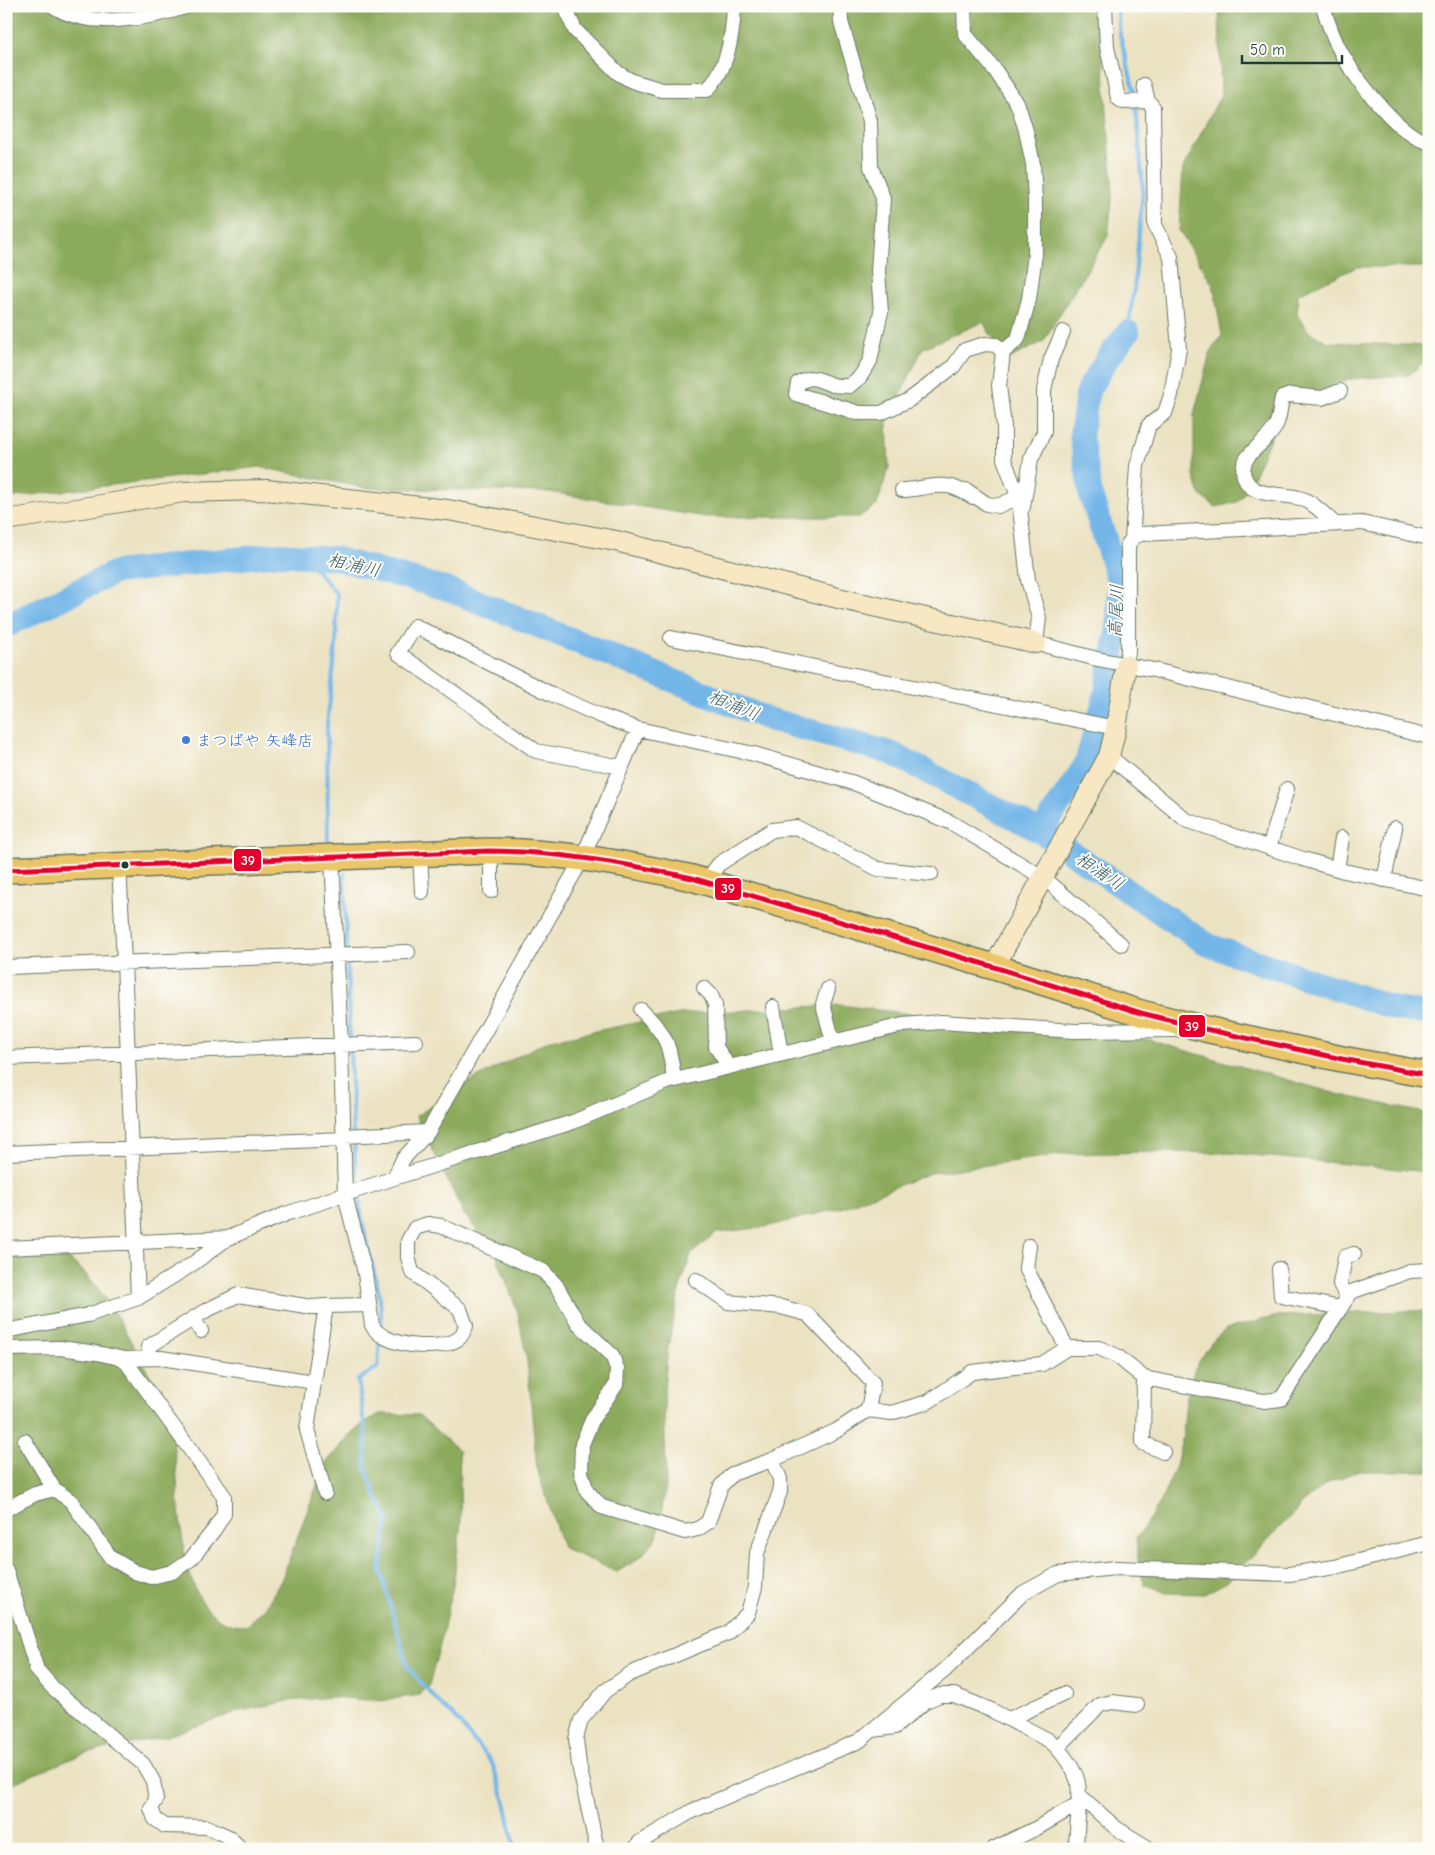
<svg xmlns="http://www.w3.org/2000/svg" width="1435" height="1855" font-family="'Comic Neue','Klee One',sans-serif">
<rect width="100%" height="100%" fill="#fdfcf7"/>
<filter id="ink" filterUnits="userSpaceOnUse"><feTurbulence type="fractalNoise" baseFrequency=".02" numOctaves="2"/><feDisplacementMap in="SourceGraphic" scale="10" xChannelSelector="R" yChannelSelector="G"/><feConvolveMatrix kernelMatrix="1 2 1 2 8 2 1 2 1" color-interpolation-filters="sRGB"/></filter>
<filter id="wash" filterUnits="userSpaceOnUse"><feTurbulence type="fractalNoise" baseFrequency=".0096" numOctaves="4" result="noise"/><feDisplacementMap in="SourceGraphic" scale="20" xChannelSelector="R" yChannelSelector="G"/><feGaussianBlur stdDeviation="1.12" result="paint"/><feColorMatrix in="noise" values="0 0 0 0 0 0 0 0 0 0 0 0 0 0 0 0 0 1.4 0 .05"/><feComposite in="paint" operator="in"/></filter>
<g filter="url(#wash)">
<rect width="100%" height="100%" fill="#ebe2c1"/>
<path fill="#8caa5c" stroke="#567448" d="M6,6H1099L1113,191L1108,236L1043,342L1006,360L983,322L923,348L887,423L889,467L877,505L859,517H706L549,492L366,488L259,467L6,498Z
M1219,6H1429V267H1357L1298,294L1297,315L1309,332L1328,342L1429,346V357L1409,375L1348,379L1285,405L1250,485L1237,502L1216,507L1200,495L1194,476V414L1210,353L1222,335L1213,285L1179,230L1183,168L1221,95Z
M839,1005L999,1025L1149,1040L1337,1094L1429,1114V1172L1230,1153L1158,1152L1066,1154L930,1173L844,1207L765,1227L716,1233L691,1254L679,1291L668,1347L664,1391L666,1486L657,1537L640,1558L617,1572L563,1548L537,1469L527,1361L518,1313L496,1254L464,1214L416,1116L467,1083L547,1041L679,1014Z
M6,1243C25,1246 60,1251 75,1264C105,1289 126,1333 145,1367C151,1378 159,1389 163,1400C169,1415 173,1441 175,1456C181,1503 175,1628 246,1626L265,1608L281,1581L325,1464L348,1437L365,1422L380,1414L419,1415L459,1451L461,1522L453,1586L440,1645L429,1685L419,1695L380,1701L331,1697L287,1701L236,1712L168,1736L85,1753L6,1786Z
M1429,1310V1471H1357L1330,1482L1313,1493L1227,1582L1204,1594L1166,1593L1144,1584L1138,1560L1136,1539L1160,1503L1176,1466L1183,1434L1186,1399L1194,1370L1211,1343L1226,1329L1278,1316Z"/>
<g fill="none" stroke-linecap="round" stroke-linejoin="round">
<path stroke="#73b6e8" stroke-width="4" d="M1117,6L1120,35L1135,95L1143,190L1134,287L1128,332
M305,556L337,595L336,645L327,725L328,842
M344,874L353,1133
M354,1140C355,1170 358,1201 364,1231C371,1265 384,1295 381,1330
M380,1337L378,1367L358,1380L366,1438L365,1466L375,1494L388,1519L380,1569L407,1665L416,1677L443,1707L453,1715L492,1763L505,1802L515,1849"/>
<path stroke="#73b6e8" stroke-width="24" d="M6,626L116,572L279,554L334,558L447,589L768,719L891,753L1041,832L1208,945L1396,1009L1429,1014
M1041,832L1086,764L1105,697L1118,628L1119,582L1091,496L1081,435L1088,390L1107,359L1128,332"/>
</g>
</g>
<g filter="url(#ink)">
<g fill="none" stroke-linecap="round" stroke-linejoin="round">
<g stroke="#667765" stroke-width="16">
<path id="street" d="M53,6C89,30 149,19 188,6
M564,6L575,30L618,73L632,81L662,90H707C728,69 733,34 734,6
M840,6L841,22L870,121L871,167L883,198L878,271L881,312L870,361L860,377L849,386C844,386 838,386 833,385C817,380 814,374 798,383L796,394L859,413H881L909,400L953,367L965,350L985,344L996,345L1003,352
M964,6L965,34L995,70L1018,105L1026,131L1033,164L1035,200V254L1029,299L1018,339L1003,352L999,386L1004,426V459L1019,499L1028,580L1039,618L1036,643L1097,659L1154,670L1429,737
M1105,6L1107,47L1118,98L1123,102L1148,101
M1323,6C1328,24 1334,40 1343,56C1357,80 1402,139 1429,142
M902,490C917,490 931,484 946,486C955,486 965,493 973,497
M966,490L987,504L998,506L1018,497
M1023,507L1031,459L1044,432V390L1051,359L1063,332
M1335,524C1326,516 1316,505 1305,500C1288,491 1251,501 1244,476C1238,454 1266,445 1275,427C1280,419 1280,407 1282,398L1290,395L1322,398L1340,391
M1132,540L1137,466L1149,425L1165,413L1171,395L1179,349L1171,257L1155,225L1153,107L1148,101L1144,85
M671,638L1116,728
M1126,665L1128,651V544L1134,537L1141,534L1362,523L1429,538
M1109,756L1186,820L1303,859L1344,871L1429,889
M622,767L536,751L398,653L415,626L551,694L601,716L638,729L754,754L854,783L950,822L1044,878L1121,944
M1269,848L1287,789
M491,851V891
M420,853L422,892
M332,858L341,1044L345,1195L365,1273L372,1325C382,1347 439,1352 458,1339C462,1337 464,1330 466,1326L460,1309L412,1272L408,1257V1241L415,1228L428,1224L441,1226L543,1271L556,1285L578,1323L612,1355L617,1369L616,1385L593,1418L582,1444L581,1472L587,1491L602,1507L685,1532L698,1529L708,1522L721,1486L732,1474L772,1460L836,1431L868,1410L873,1383L807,1314L781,1307L728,1302L696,1280
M119,865L124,962L138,1298
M1337,869L1342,838
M1384,880L1395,828
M705,882L719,864L772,830L796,827L878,869L931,874
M6,967L408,952
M704,988L711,995L715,1005L716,1047L729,1067
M828,989L823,1004L833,1042
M773,1007L781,1054
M641,1010C667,1035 670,1045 674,1080
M6,1058L416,1042
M343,1136L428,1132
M6,1153L343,1139
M394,1178L403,1159L428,1132L582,859L638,729
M1029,1246L1026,1268L1067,1348
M6,1248L228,1238
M1279,1269L1281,1296L1341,1308
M1347,1298L1340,1284L1345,1257L1354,1254
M193,1319L201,1331
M6,1331L88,1315L138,1298L191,1265L228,1238L286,1214L394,1178L573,1122L667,1082L903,1025L941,1022L1074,1031L1177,1030
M148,1347L205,1311L238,1295L312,1307L326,1306
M6,1349L60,1348L97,1353L124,1359L224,1496V1514L214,1530L191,1559L172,1572L151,1577L135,1572L111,1558L71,1501L54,1489L35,1494L6,1509
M124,1359L161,1358L314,1382L307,1430L325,1493
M1144,1378L1143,1443L1163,1452
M314,1382L326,1306L369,1305
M868,1410L891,1413L928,1402L972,1372L1042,1364L1067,1348H1099L1117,1356L1144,1378L1264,1401L1281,1399L1351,1292L1410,1271L1429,1270
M25,1441L54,1489
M6,1570L37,1670L53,1688L143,1764L153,1781L156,1800L151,1808L155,1819L165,1826L207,1827L229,1837L241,1849
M1009,1719L1064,1694
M873,1730L895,1727L926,1701L940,1695H954L991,1710L1050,1741C1059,1748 1073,1767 1077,1779C1082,1796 1076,1830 1076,1849
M1058,1747L1100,1705L1112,1702L1137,1705
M1078,1794L1116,1828L1150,1849
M597,1849L579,1765L576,1739L581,1720L605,1691L630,1674L728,1633L748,1613L755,1587L757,1553L780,1492V1479L772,1460
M635,1849L640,1842L692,1811L859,1741L945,1670L1023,1593L1058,1574L1115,1568L1289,1574L1335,1567L1429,1543
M993,1849L1037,1828L1078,1804"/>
</g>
<g stroke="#667765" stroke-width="22">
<path id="secondary" d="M6,520L184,492L266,490L448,510L616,541L842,599L1036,643
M994,967L1109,756L1116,728L1126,665"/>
</g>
<g stroke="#667765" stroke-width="28">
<path id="highway" d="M6,870L488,851C556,851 626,863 692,878L994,967L1141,1013L1205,1029L1342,1059L1429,1075"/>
</g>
<use href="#street" stroke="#fff" stroke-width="14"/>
<use href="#secondary" stroke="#f7e8c3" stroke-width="20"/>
<use href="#highway" stroke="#ebc669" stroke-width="25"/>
<g stroke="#fdfcf7" stroke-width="9">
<path id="bus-1" d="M6,870L488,851C556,851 626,863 692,878L994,967L1141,1013L1205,1029L1342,1059L1429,1075"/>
</g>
<use href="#bus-1" stroke="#e4002b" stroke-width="5"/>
</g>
</g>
<circle fill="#3f7fe0" stroke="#fdfcf7" stroke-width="2" cx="186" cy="740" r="5"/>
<circle fill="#1f3d34" stroke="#fdfcf7" stroke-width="2" cx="125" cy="865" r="4.5"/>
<g text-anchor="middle" stroke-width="4" stroke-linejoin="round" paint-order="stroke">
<g font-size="16" fill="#366cbe" stroke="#fdfcf7" text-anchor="start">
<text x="196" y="746">まつばや 矢峰店</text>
</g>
<g font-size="18" font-style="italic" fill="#38616a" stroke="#fdfcf7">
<text transform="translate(354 565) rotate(13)" y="6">相浦川</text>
<text transform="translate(1116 611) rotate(-88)" y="6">高尾川</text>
<text transform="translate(734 705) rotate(22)" y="6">相浦川</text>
<text transform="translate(1100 871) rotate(34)" y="6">相浦川</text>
</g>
</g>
<g stroke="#fdfcf7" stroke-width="2">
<rect x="233" y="848" width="29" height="24" rx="5" fill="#e4002b"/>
<rect x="714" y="877" width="28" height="24" rx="5" fill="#e4002b"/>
<rect x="1178" y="1014" width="28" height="24" rx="5" fill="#e4002b"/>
</g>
<g font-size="14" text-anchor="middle" font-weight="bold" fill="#fff">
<text x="248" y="865">39</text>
<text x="728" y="893">39</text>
<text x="1192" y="1031">39</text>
</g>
<rect width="1435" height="1855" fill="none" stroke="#fdfcf7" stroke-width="25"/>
<path d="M1242 55v8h100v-8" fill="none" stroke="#1f3d34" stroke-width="2.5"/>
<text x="1250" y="55" font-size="15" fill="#1f3d34" stroke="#fdfcf7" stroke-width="4" paint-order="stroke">50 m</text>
</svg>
